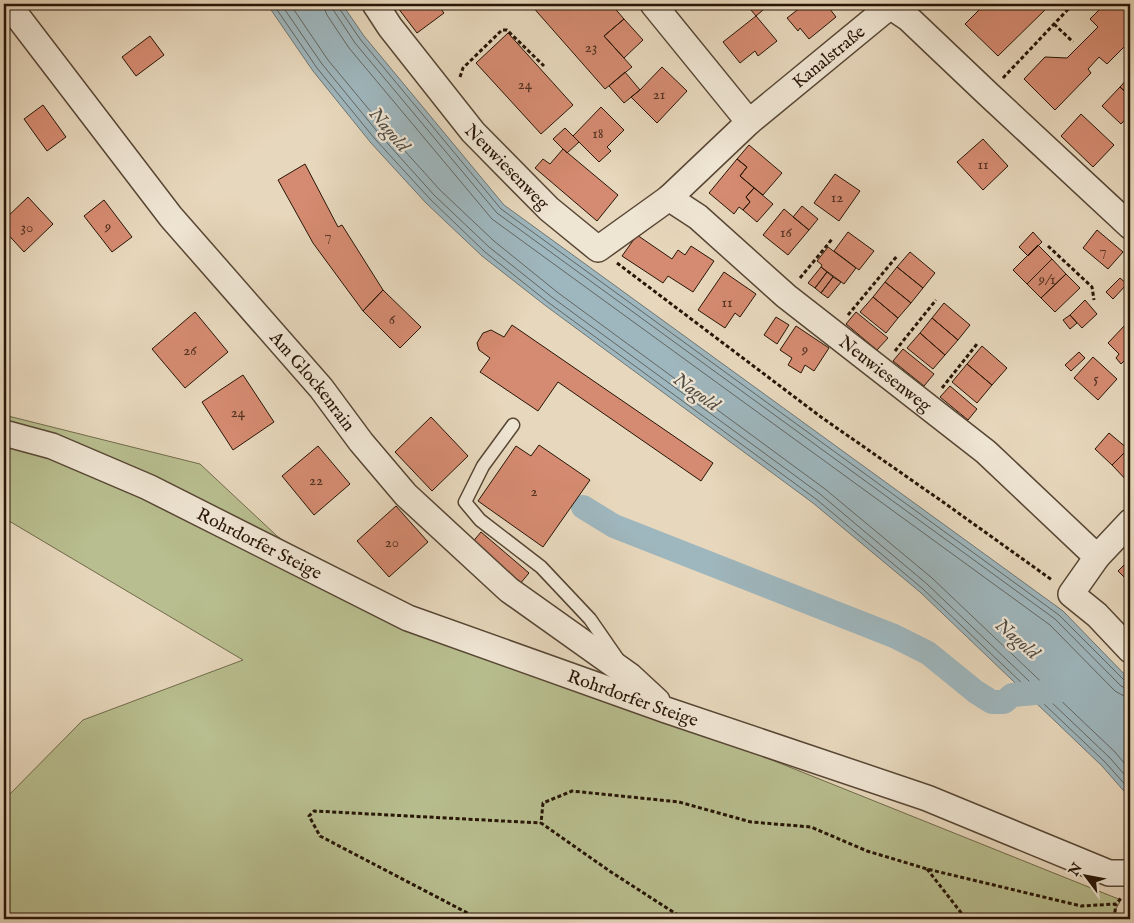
<svg xmlns="http://www.w3.org/2000/svg" width="1134" height="923" font-family="'IM FELL English',serif">
<rect width="100%" height="100%" fill="#e7d7bc"/>
<filter id="stains"><feTurbulence type="fractalNoise" baseFrequency=".004" numOctaves="4"/><feColorMatrix values="0 0 0 0 .2 0 0 0 0 .09 0 0 0 0 .02 0 0 0 .5 -.17"/></filter>
<radialGradient id="worn" r=".72"><stop offset=".6" stop-color="#630" stop-opacity="0"/><stop offset="1" stop-color="#630" stop-opacity=".3"/></radialGradient>
<path fill="#b8be8f" stroke="#706a4a" d="M4,415L200,464L277,536L381,609L605,693L1121,900L1110,919H4V800L83,720L243,660L4,518Z"/>
<path fill="#9eb6bd" stroke="#6e7674" d="M267,4H342L364,36L504,205L1063,611L1130,680V798L1102,766L920,592L813,503L546,306L482,256L426,203L371,143L313,71Z"/>
<g fill="none" stroke-linecap="round" stroke-linejoin="round">
<path stroke="#626662" stroke-width="1" d="M273,4L317,68L375,139L430,199L485,252L549,303L816,499L923,589L1105,762L1130,790
M281,4L322,64L380,135L434,195L489,247L553,298L820,494L927,584L1110,758L1130,781
M290,4L328,60L386,130L440,190L494,241L557,292L825,489L932,578L1115,752L1130,770
M324,4L325,10L327,15L349,48L492,219L1050,625L1115,691L1122,695L1130,696
M332,4L334,11L355,43L497,213L1055,619L1121,686L1125,688L1130,689
M338,4L339,8L360,39L501,209L1059,615L1125,681L1130,683"/>
<path stroke="#9eb6bd" stroke-width="24" d="M583,507L614,526L894,636L928,653L976,692L992,702H1004L1012,695L1058,691"/>
</g>
<path fill="#d58b71" stroke="#271506" d="M395,4H437L444,13L417,33Z
M532,4H611L624,19L604,36L632,67L605,89L531,5Z
M746,4H770L756,16Z
M805,4H826L836,17L809,39L800,28L798,31L787,18Z
M985,4H1051L998,56L965,24Z
M1105,4H1120L1130,14V37L1126,42L1128,43L1107,64L1099,57L1088,69L1091,73L1055,110L1024,79L1045,57L1067,58L1098,27L1090,19Z
M756,16L777,41L758,56L755,51L740,63L723,42Z
M624,19L643,40L624,58L604,36Z
M508,33L573,105L541,134L476,63Z
M150,36L164,55L136,76L122,57Z
M662,67L687,91L657,123L631,97L640,90Z
M625,72L640,90L624,103L609,86Z
M1130,76V96L1120,87Z
M1120,87L1130,96V114L1121,124L1102,106Z
M43,105L66,137L47,151L24,119Z
M601,107L624,130L607,147L611,151L599,162L573,136Z
M1081,114L1114,145L1093,167L1061,136Z
M565,128L579,142L567,153L553,139Z
M983,139L1008,166L983,190L957,162Z
M749,145L782,173L763,195L740,176L747,167L737,159Z
M563,149L618,195L597,221L535,168L543,159L550,164Z
M737,159L747,167L740,176L754,188L746,197L750,202L743,210L739,207L734,214L709,193Z
M305,164L338,227L342,225L383,290L363,311L313,243L278,180Z
M835,174L860,191L839,221L814,203Z
M754,188L773,204L757,222L743,210L750,202L746,197Z
M28,197L53,224L24,252L4,230V220Z
M104,200L132,237L112,252L84,216Z
M802,206L818,219L809,230L793,217Z
M784,209L809,230L788,255L763,235Z
M1097,230L1123,252L1108,269L1083,248Z
M848,232L874,251L859,270L834,251Z
M1033,232L1042,242L1028,256L1019,247Z
M637,235L672,259L678,250L685,255L691,246L714,261L693,292L668,276L663,283L622,256Z
M1038,245L1052,259L1027,284L1013,270Z
M828,247L856,268L844,284L821,267L822,265L817,261Z
M910,252L935,273L923,288L897,267Z
M1052,259L1066,274L1041,298L1027,284Z
M821,267L827,272L815,288L808,283Z
M897,267L923,288L911,303L885,282Z
M724,272L756,294L740,317L735,313L725,328L698,310Z
M827,272L833,277L821,293L815,288Z
M1066,274L1080,288L1055,312L1041,298Z
M833,277L841,282L828,298L821,293Z
M1120,278L1127,284L1113,299L1106,292Z
M885,282L911,303L898,318L873,297Z
M383,290L421,327L400,348L363,311Z
M873,297L898,318L886,333L860,312Z
M1085,300L1097,314L1082,328L1070,315Z
M944,303L970,325L958,340L932,318Z
M195,312L228,352L185,388L152,349Z
M856,312L888,338L877,350L846,324Z
M1070,315L1077,323L1070,329L1063,320Z
M776,317L789,325L777,344L764,335Z
M932,318L958,340L945,355L920,333Z
M1126,324L1130,328V365L1125,360L1121,364L1116,358L1119,354L1108,343Z
M512,325L713,463L701,481L558,382L538,411L480,372L490,358L479,350L477,343L483,333L491,330L504,337Z
M796,326L829,348L814,371L805,365L801,373L788,365L792,358L780,350Z
M920,333L945,355L933,369L907,348Z
M982,346L1007,368L992,385L967,364Z
M903,349L934,374L924,386L893,361Z
M1079,352L1085,358L1071,371L1065,365Z
M1093,357L1117,379L1098,400L1074,378Z
M967,364L992,385L977,403L952,382Z
M243,375L274,422L233,450L202,402Z
M950,386L977,409L968,420L940,397Z
M431,417L468,456L432,491L395,452Z
M1109,433L1128,449L1112,465L1095,449Z
M539,445L590,480L543,547L478,501L516,446L531,456Z
M318,446L350,484L314,515L282,476Z
M1130,447V484L1112,465Z
M396,506L428,542L389,577L357,541Z
M481,532L529,573L519,585L471,544Z
M1130,559V583L1118,571Z"/>
<g fill="none" stroke-linecap="round" stroke-linejoin="round">
<g stroke="#574634" stroke-width="15">
<path id="lane" d="M513,425L483,466L465,502L480,520L541,567L590,619L617,658"/>
</g>
<g stroke="#574634" stroke-width="28">
<g id="street">
<path id="s1" d="M8,4L171,217L321,388L361,442L406,495L509,590L630,676L657,701"/>
<path id="s2" d="M375,4L390,27L473,132L549,209L598,249L669,198L749,122"/>
<path id="s3" d="M653,4L749,122L890,6L908,18L988,94L1130,226"/>
<path id="s4" d="M669,198L698,217L786,296L986,452L1097,557"/>
<path id="s5" d="M4,433L52,446L148,487L408,618L666,710L927,798L1109,873H1130"/>
<path d="M1130,522L1097,557L1071,594L1097,615L1130,650"/>
</g>
</g>
<path stroke="#271506" stroke-width="3" stroke-dasharray="4 2.5" stroke-linecap="butt" d="M1054,24L1073,42
M460,77L463,68L502,30H507L544,66
M1003,78L1073,4
M1048,246L1092,287L1094,300
M617,263L821,417L943,502L1052,580
M800,278L833,238
M848,315L897,256
M895,351L936,300
M942,388L977,344
M927,869L966,919
M479,919L320,836L309,816L314,811L541,823
M684,919L611,872L541,823L543,803L572,791L679,802L751,822L811,827L867,851L927,869L1081,906L1116,904L1122,897
M1114,919L1116,904"/>
<use href="#lane" stroke="#efe5d3" stroke-width="12"/>
<use href="#street" stroke="#efe5d3" stroke-width="25"/>
</g>
<g text-anchor="middle" stroke-width="4.5" stroke-linejoin="round" paint-order="stroke">
<g font-size="15" fill="#523221">
<text x="591" y="52">23</text>
<text x="525" y="89">24</text>
<text x="659" y="99">21</text>
<text x="598" y="138">18</text>
<text x="983" y="169">11</text>
<text x="837" y="202">12</text>
<text x="108" y="231">9</text>
<text x="27" y="232">30</text>
<text x="786" y="237">16</text>
<text x="328" y="240">7</text>
<text x="1103" y="255">7</text>
<text x="1047" y="284">9/1</text>
<text x="727" y="307">11</text>
<text x="392" y="324">6</text>
<text x="805" y="354">9</text>
<text x="190" y="355">26</text>
<text x="1096" y="383">5</text>
<text x="238" y="417">24</text>
<text x="316" y="485">22</text>
<text x="534" y="496">2</text>
<text x="392" y="547">20</text>
</g>
<g font-size="18" fill="#271506" stroke="#efe5d3">
<text dy="6" stroke="none"><textPath href="#s3" startOffset="255">Kanalstraße</textPath></text>
<text dy="6" stroke="none"><textPath href="#s2" startOffset="210">Neuwiesenweg</textPath></text>
<text dy="6" stroke="none"><textPath href="#s4" startOffset="279">Neuwiesenweg</textPath></text>
<text dy="6" stroke="none"><textPath href="#s1" startOffset="485">Am Glockenrain</textPath></text>
<text dy="6" stroke="none"><textPath href="#s5" startOffset="279">Rohrdorfer Steige</textPath></text>
<text dy="6" stroke="none"><textPath href="#s5" startOffset="684">Rohrdorfer Steige</textPath></text>
</g>
<g font-size="19" font-style="italic" fill="#514d46" stroke="#efe5d3">
<text transform="translate(390 129) rotate(50)" y="7">Nagold</text>
<text transform="translate(697 391) rotate(36)" y="7">Nagold</text>
<text transform="translate(1018 638) rotate(41)" y="7">Nagold</text>
</g>
</g>
<rect width="1134" height="923" fill="none" stroke="#e7d7bc" stroke-width="20"/>
<rect x="5" y="5" width="1124" height="913" fill="none" stroke="#271506" stroke-width="2.5"/>
<rect x="10" y="10" width="1114" height="903" fill="none" stroke="#271506"/>
<g transform="translate(1086 876) rotate(302)" stroke="#efe5d3" stroke-width="4" paint-order="stroke">
<path d="M0-4L9 19L0 12L-9 19Z" fill="#271506"/>
<text y="-8" font-size="14" font-weight="bold" text-anchor="middle" fill="#271506">N</text>
</g>
<rect width="100%" height="100%" filter="url(#stains)"/>
<rect width="100%" height="100%" fill="url(#worn)"/>
</svg>
